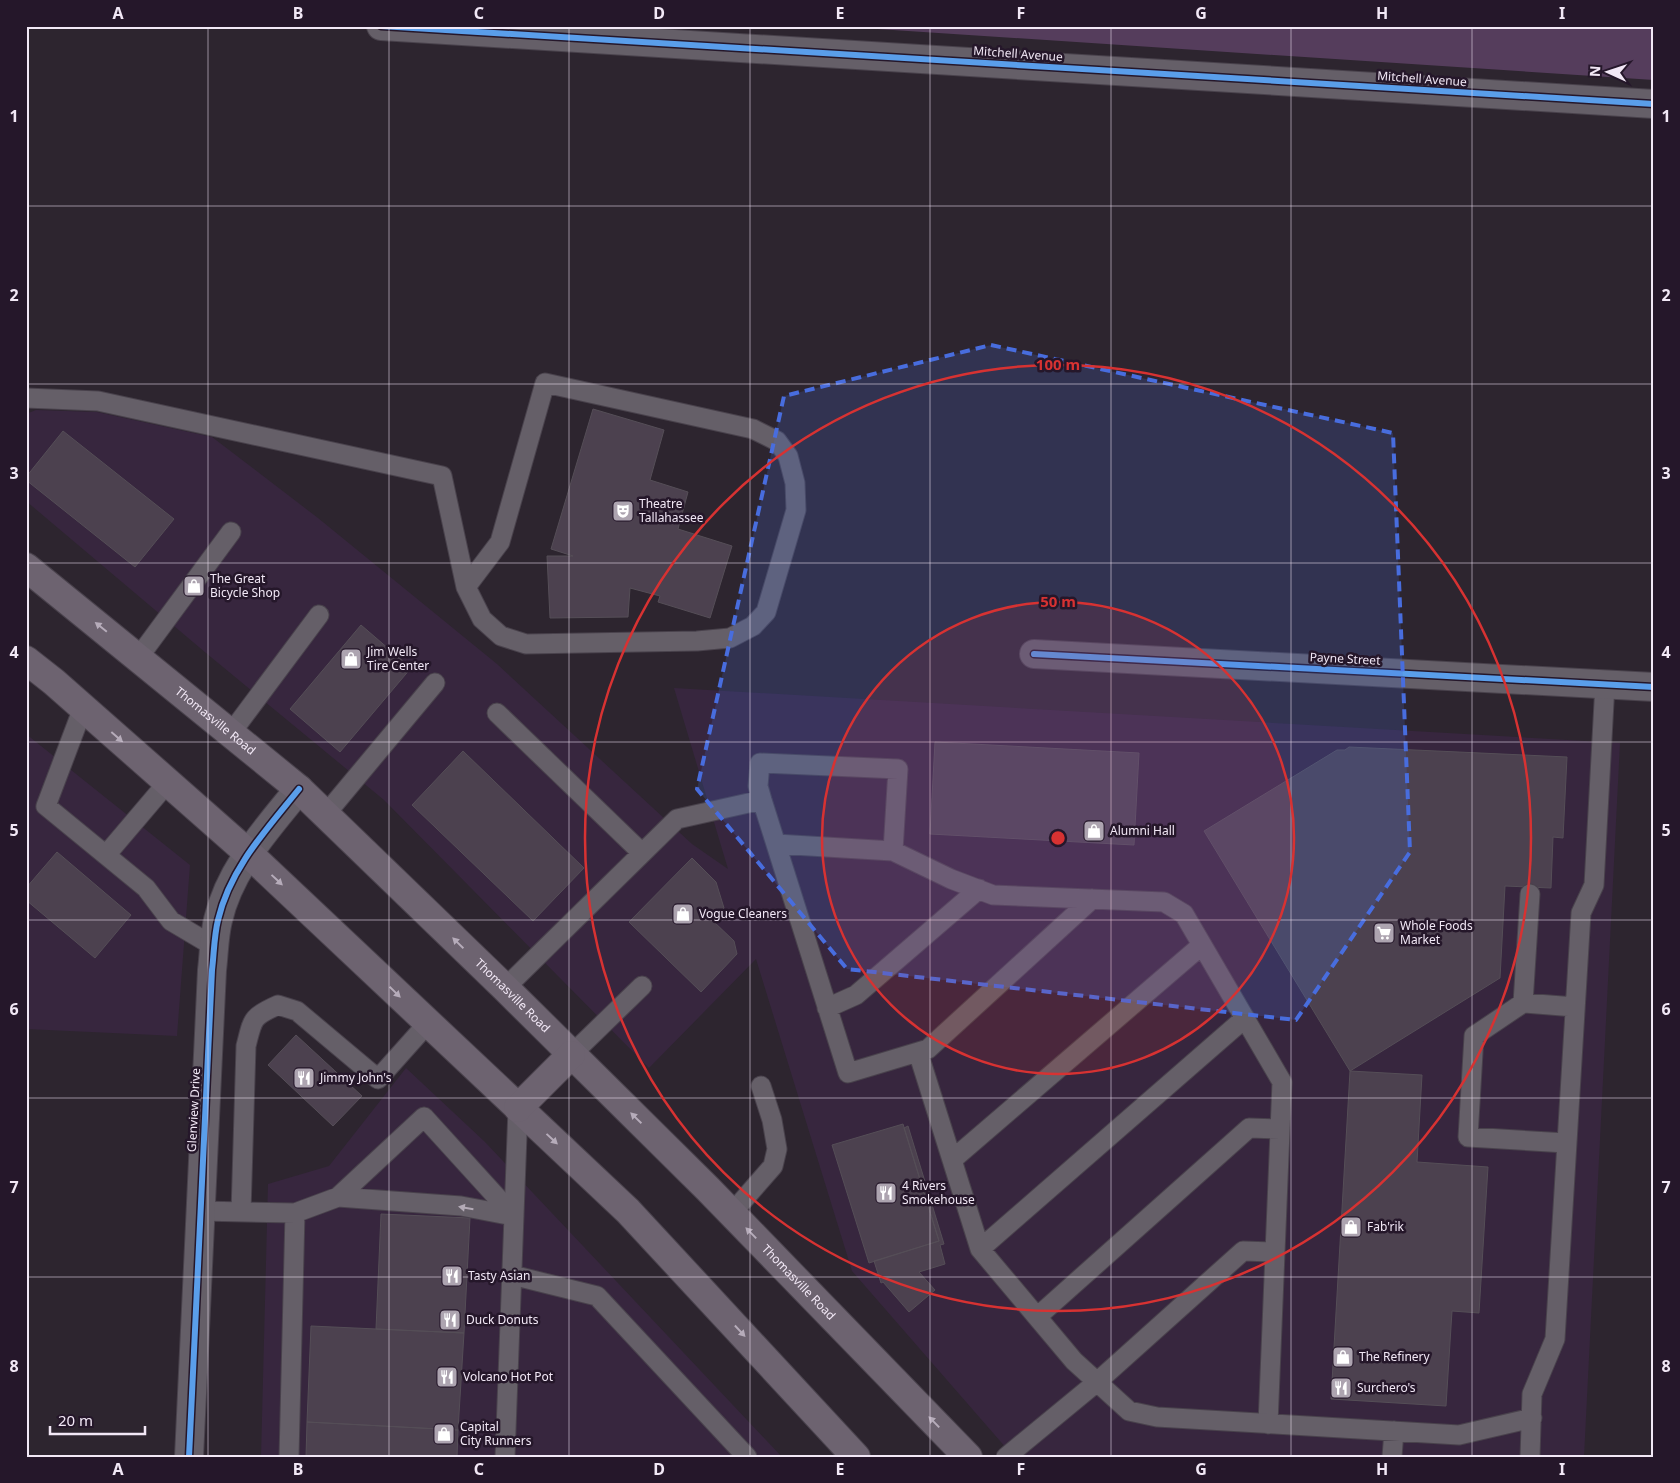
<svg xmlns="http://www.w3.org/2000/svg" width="1680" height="1483" font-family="'Noto Sans',sans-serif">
<rect width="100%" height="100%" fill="#2d252f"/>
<path fill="#37263e" d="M36,410L97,412L212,437L318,518L497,664L692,844L728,869L674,688L1620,743L1584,1457H1014L852,1271L756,959L649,1068L384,800L206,653L26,501V414Z
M26,734L190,865L177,1036L26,1029Z
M406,1068L485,1142L782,1457H261L268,1184L329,1166Z"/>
<path fill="#553d5c" d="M832,26H1654V80Z"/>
<path fill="#4c414f" stroke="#554e57" d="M593,409L664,430L650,480L688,492L678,529L732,546L710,618L658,602L660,596L630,588L628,617L550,618L547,556H573L551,549Z
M63,431L174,519L135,567L26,480V477Z
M361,625L411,668L340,752L290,709Z
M935,742L1139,753L1134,845L930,834Z
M1349,747L1567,757L1563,838L1553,837L1551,888L1505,886L1500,978L1350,1071L1204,831L1337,750H1345Z
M463,751L584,868L533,921L412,805Z
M57,852L131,915L95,958L26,900V888Z
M692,858L716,882L724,908L712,920L734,941L737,954L701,992L629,922Z
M296,1035L362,1096L333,1126L268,1065Z
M1350,1071L1422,1075L1417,1162L1488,1167L1479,1313L1452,1311L1446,1406L1331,1399Z
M903,1124L939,1241L869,1263L832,1145Z
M908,1126L944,1244L940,1245L945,1264L919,1272L935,1290L909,1312L883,1282L881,1283L874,1261L939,1241L904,1128Z
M381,1214L470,1218L464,1333L376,1329Z
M311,1326L464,1333L458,1430L307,1422Z
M307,1422L458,1430L457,1457H306Z"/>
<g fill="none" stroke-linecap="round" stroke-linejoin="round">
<g stroke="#49424c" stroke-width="21">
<path id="service" d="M26,398L98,401L442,476L466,587L482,619L501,636L526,644L697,641L730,638L753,626L766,612L796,510L795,483L788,456L777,441L753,429L545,383L500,542L466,587
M138,658L231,532
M83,708L46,806L146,888L171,921L215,947
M497,713L642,853
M231,733L319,615
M325,815L435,683
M776,844L893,851L951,879L993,895L1164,902L1184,914L1282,1082L1268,1424
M893,851L898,769L760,763L758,786L762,800L848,1073L928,1049L1092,899
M106,855L168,782
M505,988L677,819L762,800
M1523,1003L1530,894
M827,1008L856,995L979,889
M918,1052L980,1249L1074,1361L1129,1411L1157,1417L1459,1435L1532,1418
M571,1055L642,986
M1566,1143L1468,1137L1474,1036L1523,1003L1575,1007
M952,1160L1202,945
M338,1197L461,1206L514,1216
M201,1211L295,1213L338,1197L424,1117L514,1216
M241,1212L246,1046C253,1019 251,1017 278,1005L297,1011L378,1079L428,1023
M732,1213L773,1166L777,1149L772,1120L761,1086
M980,1249L1245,1018
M512,1275L597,1296L747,1457
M1037,1317L1249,1128L1280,1129
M289,1457L295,1213
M505,1457L518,1108
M1006,1457L1097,1382L1243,1251L1275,1252
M1392,1457L1394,1431
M1530,1457L1532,1394L1555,1339L1581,913L1594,885L1605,684"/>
</g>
<g stroke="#49424c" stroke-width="30">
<path id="minor" d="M381,26L1654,104
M1034,654L1654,687
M189,1457L212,970C214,954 214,936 218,920C230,868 267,829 299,789"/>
</g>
<g stroke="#49424c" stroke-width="30">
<g id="primary">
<path id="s1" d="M26,567L299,789L505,988L708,1189L968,1457"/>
<path d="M26,660L54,682L248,853L628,1211L856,1457"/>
<path d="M518,1108L571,1055"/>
</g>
</g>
<use href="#service" stroke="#655f68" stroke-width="19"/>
<use href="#minor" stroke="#655f68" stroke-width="28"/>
<use href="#primary" stroke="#6d6370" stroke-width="28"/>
<g stroke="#25172a" stroke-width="9">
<path id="cycleway" d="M381,26L1654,104
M1034,654L1654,687
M189,1457L212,970C214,954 214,936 218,920C230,868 267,829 299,789"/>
</g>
<use href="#cycleway" stroke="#5a9eea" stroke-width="6"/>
</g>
<defs><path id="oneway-solid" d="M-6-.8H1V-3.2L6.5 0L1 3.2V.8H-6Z" transform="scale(1.25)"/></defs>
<g fill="#b6acba">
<use href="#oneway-solid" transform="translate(101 627) rotate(-141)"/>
<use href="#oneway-solid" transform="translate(117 737) rotate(41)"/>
<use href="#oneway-solid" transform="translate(277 880) rotate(43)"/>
<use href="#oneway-solid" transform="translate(458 943) rotate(-136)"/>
<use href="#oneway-solid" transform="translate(395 992) rotate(44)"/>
<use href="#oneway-solid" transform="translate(636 1118) rotate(-136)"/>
<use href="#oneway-solid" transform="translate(552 1139) rotate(43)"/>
<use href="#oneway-solid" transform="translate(751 1233) rotate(-134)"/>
<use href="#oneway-solid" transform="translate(740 1331) rotate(47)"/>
<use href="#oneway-solid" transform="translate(934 1422) rotate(-134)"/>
</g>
<use fill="#b3aab6" href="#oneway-solid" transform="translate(466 1208) rotate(-170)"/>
<path fill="#486dde" fill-opacity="0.2" stroke="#486dde" stroke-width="4" stroke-dasharray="10 6" stroke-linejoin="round" d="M991,345L1393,433L1410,852L1296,1020L847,969L697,789L784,396Z"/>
<path fill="none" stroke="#f2e8f6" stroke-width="1" stroke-opacity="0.55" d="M208,26V1457M389,26V1457M569,26V1457M750,26V1457M930,26V1457M1111,26V1457M1291,26V1457M1472,26V1457M26,206H1654M26,384H1654M26,563H1654M26,742H1654M26,920H1654M26,1098H1654M26,1277H1654"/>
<circle cx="1058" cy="838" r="236" fill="#d73232" fill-opacity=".12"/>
<g fill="none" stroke="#d73232" stroke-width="2.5">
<circle cx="1058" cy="838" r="236"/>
<circle cx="1058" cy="838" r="473"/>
</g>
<defs>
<g id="theatre-square" transform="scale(1.125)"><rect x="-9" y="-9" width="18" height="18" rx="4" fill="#ada4b0" stroke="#25172a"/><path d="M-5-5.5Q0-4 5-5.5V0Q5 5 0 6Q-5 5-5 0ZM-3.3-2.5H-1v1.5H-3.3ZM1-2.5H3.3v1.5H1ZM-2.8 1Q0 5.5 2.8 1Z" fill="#fff"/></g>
<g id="shop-square" transform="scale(1.125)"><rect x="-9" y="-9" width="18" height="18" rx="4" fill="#ada4b0" stroke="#25172a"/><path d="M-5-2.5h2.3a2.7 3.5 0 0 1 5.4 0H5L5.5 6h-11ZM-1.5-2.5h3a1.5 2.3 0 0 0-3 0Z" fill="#fff"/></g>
<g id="supermarket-square" transform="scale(1.125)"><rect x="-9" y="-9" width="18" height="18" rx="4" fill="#ada4b0" stroke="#25172a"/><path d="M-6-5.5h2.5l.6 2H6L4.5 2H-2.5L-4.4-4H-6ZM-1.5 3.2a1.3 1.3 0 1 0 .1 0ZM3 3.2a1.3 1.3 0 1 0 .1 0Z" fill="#fff"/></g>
<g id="restaurant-square" transform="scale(1.125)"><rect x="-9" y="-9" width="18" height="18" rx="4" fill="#ada4b0" stroke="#25172a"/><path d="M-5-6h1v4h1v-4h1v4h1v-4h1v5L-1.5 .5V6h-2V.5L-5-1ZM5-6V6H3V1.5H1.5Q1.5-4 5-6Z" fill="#fff"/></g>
</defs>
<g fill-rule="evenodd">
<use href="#theatre-square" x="623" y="511"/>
<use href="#shop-square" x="194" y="586"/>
<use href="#shop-square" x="351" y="659"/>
<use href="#shop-square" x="1094" y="831"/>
<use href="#shop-square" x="683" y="914"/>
<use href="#supermarket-square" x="1384" y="933"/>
<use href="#restaurant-square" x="304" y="1078"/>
<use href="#restaurant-square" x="886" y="1193"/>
<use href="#shop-square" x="1351" y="1227"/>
<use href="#restaurant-square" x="452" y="1276"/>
<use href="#restaurant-square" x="450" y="1320"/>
<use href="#shop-square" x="1343" y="1357"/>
<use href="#restaurant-square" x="447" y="1377"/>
<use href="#restaurant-square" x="1341" y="1388"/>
<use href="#shop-square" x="444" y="1434"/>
</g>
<g text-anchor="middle" stroke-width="5" stroke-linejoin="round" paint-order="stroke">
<g font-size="12" fill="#f2e8f6" stroke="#25172a">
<text transform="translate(1018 54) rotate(4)" y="4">Mitchell Avenue</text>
<text transform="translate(1422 79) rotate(4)" y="4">Mitchell Avenue</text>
<text transform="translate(1345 659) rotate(3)" y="4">Payne Street</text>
<text dy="4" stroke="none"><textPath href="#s1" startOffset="244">Thomasville Road</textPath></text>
<text dy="4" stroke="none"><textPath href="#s1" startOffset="649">Thomasville Road</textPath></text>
<text transform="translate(194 1110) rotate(-87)" y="4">Glenview Drive</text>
<text dy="4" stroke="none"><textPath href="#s1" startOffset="1054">Thomasville Road</textPath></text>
</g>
<g font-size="12" fill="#f2e8f6" stroke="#25172a" text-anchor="start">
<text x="639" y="508">Theatre<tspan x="639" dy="14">Tallahassee</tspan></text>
<text x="210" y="583">The Great<tspan x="210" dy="14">Bicycle Shop</tspan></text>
<text x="367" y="656">Jim Wells<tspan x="367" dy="14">Tire Center</tspan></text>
<text x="1110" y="835">Alumni Hall</text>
<text x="699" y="918">Vogue Cleaners</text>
<text x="1400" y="930">Whole Foods<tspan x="1400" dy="14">Market</tspan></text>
<text x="320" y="1082">Jimmy John's</text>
<text x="902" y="1190">4 Rivers<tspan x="902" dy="14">Smokehouse</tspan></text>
<text x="1367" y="1231">Fab'rik</text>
<text x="468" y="1280">Tasty Asian</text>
<text x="466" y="1324">Duck Donuts</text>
<text x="1359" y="1361">The Refinery</text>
<text x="463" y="1381">Volcano Hot Pot</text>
<text x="1357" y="1392">Surchero's</text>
<text x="460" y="1431">Capital<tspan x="460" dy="14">City Runners</tspan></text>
</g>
</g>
<circle cx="1058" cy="838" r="8" fill="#d73232" stroke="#25172a" stroke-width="2.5"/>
<g font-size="15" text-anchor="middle" font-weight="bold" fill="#d73232" stroke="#25172a" stroke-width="5" stroke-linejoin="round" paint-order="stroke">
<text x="1058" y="370">100 m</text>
<text x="1058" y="607">50 m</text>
</g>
<rect width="1680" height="1483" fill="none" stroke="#25172a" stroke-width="55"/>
<g transform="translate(1608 72) rotate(273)" stroke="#25172a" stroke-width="4" paint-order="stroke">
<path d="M0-4L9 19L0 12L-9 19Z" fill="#f2e8f6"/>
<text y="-8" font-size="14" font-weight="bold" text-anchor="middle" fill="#f2e8f6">N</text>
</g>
<path d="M50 1426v8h95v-8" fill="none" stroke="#f2e8f6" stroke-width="2.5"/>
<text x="58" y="1426" font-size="15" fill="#f2e8f6" stroke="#25172a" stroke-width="4" paint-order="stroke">20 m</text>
<rect x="28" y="28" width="1624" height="1428" fill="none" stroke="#f2e8f6" stroke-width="2"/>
<g font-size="16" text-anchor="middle" font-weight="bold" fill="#f2e8f6">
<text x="118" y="19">A</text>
<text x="298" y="19">B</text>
<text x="479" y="19">C</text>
<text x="659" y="19">D</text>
<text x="840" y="19">E</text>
<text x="1021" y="19">F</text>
<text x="1201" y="19">G</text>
<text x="1382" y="19">H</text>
<text x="1562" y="19">I</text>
<text x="14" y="122">1</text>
<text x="1666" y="122">1</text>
<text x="14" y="301">2</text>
<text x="1666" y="301">2</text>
<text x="14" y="479">3</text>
<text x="1666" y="479">3</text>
<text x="14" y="658">4</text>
<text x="1666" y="658">4</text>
<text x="14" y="836">5</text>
<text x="1666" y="836">5</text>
<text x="14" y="1015">6</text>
<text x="1666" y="1015">6</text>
<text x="14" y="1193">7</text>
<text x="1666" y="1193">7</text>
<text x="14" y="1372">8</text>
<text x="1666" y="1372">8</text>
<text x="118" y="1475">A</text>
<text x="298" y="1475">B</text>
<text x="479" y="1475">C</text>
<text x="659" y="1475">D</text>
<text x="840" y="1475">E</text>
<text x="1021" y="1475">F</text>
<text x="1201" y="1475">G</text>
<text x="1382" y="1475">H</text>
<text x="1562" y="1475">I</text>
</g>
</svg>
